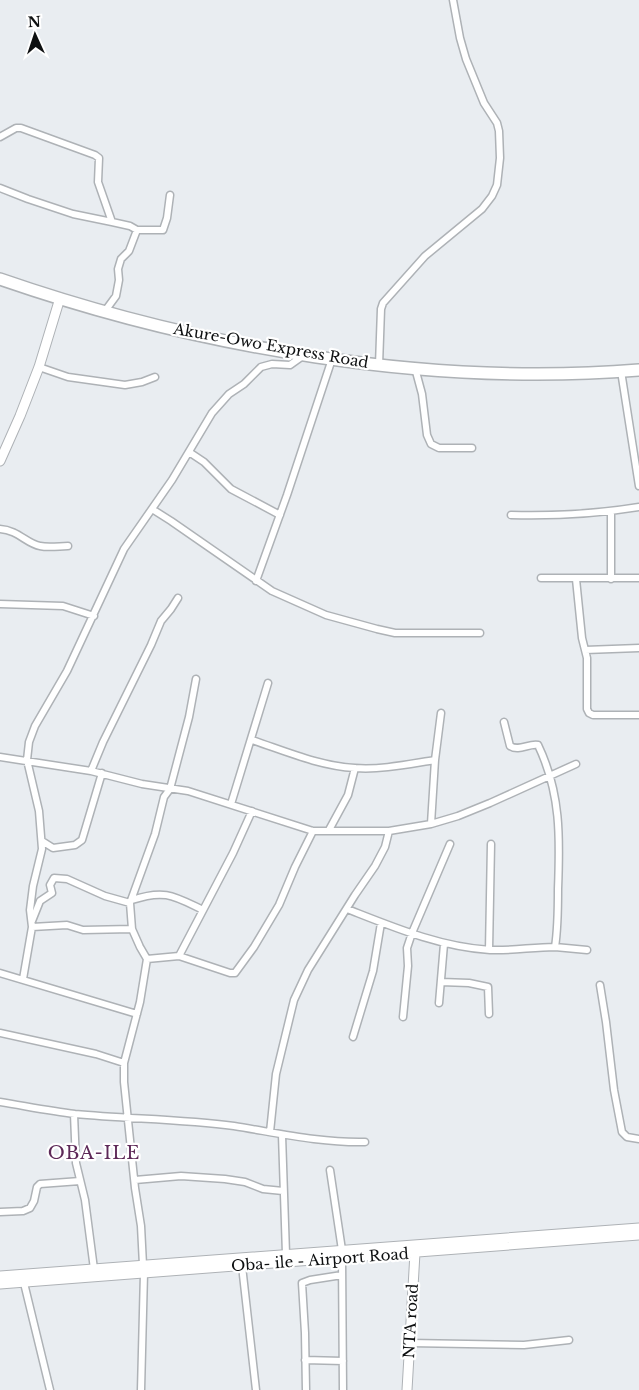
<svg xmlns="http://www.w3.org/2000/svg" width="639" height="1390" font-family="'Libre Baskerville',serif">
<rect width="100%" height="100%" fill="#e9edf1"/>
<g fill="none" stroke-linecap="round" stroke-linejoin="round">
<g stroke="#aeb2b6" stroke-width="9">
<path id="street" d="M0,137L16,128H21L95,155L99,158L98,182L112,222
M0,188L28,199L73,214L112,222L130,226L137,230H163L167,218L170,195
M105,311L116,296L119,280L118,269L121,259L129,251L137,230
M379,365L381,309L383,303L425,256L482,209L492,196L497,185L500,158L499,131L497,123L484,103L466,59L460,38L453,0
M39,367L68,377L125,385L142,382L155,377
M415,368L422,394L427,435L431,444L439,448H472
M621,371L639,486
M189,452L204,462L231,489L280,515
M152,509L171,521L272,591L326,615L377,629L395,633H480
M611,512V579
M511,515C554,516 597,514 639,507
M0,529C18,530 27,544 40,546C49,548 60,546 68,546
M541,578H639
M576,579L582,638L585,650L639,648
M256,581L287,495L332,359
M0,604L63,606L94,616
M585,650L587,658V709L589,713L593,715H639
M252,740C285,751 319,766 355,768C381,770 409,764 435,760
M0,757L91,771L142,784L188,791L313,831H389L431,824L458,816L490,803L576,764
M91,771L103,742L151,645L161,621L171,609L178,598
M231,804L268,683
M431,824L435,760L441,713
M329,830L348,795L355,768
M42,841L53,848L75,845L82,840L102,773
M132,900C165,889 174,896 203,910
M347,909C393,927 440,947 490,950C512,951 533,947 555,947C558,928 558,909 558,889C560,838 561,793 538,745C529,743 519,752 510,746L504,722
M32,921L40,901L52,893L50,885L54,878L67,879L105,896L130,903
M32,927L67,925L83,930L132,929
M555,947L587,950
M489,950L491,844
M179,956L233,853L252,811
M147,959L140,947L132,929L130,903L155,834L164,797L170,789L189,717L196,679
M0,973L137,1014
M23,979L32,927L30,910L33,886L42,849L39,811L27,760L29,742L35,726L67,671L124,549L172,480L212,413L229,394L244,384L261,367L272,364L290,365L304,355
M441,982L469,983L488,987L489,1014
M600,985L606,1022L614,1090L622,1132L627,1137L639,1139
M439,1003L444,944
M403,1017L408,966L407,948L412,933L450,844
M0,1033L96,1054L124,1063
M353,1037L373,971L381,923
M0,1102C25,1106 50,1111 75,1114C128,1119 181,1119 234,1126C278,1133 321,1143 365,1142
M74,1114L76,1163L85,1200L94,1269
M270,1132L276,1074L294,1000L308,970L355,895L375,866L385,847L389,831
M282,1135L286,1254
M330,1170L342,1250
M135,1180L181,1176L225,1179L245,1182L263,1189L283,1191
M0,1212L23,1211L30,1208L34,1201L37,1187L40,1184L80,1181
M342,1258L343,1390
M143,1265L141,1226L135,1188L124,1082V1063L140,1002L147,959L179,956L230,973H235L254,947L279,905L295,867L313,831
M242,1266L256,1390
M24,1283L50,1390
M410,1343L524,1345L569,1340
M305,1360L343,1361
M141,1390L144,1273
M306,1390L305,1333L302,1283L310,1280L342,1275"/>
</g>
<g stroke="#aeb2b6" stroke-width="11">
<path id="secondary" d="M0,461L20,416L39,367L60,298
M0,1276L639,1228
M0,1284L639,1235
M407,1390L415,1253"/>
</g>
<g stroke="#aeb2b6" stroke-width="14">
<path id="highway" d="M0,279C199,348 428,387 639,370"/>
</g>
<use href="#street" stroke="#fff" stroke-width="6"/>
<use href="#secondary" stroke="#fff" stroke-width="9"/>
<use href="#highway" stroke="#fff" stroke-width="11"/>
</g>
<g text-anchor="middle" stroke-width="4.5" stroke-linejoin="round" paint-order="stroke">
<g font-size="15" fill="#0e1011" stroke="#fff">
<text transform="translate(271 346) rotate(10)" y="5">Akure-Owo Express Road</text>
<text transform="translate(320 1260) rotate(-4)" y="5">Oba- ile - Airport Road</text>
<text transform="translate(411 1321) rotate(-87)" y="5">NTA road</text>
</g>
<g font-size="18" letter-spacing="1" fill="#5d2958" stroke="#fff">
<text x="94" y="1159">OBA-ILE</text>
</g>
</g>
<g transform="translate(35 35) rotate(357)" stroke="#ffffff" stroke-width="4" paint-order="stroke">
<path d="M0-4L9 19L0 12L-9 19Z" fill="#0e1011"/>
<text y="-8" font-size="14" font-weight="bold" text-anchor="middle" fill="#0e1011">N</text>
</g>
</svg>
